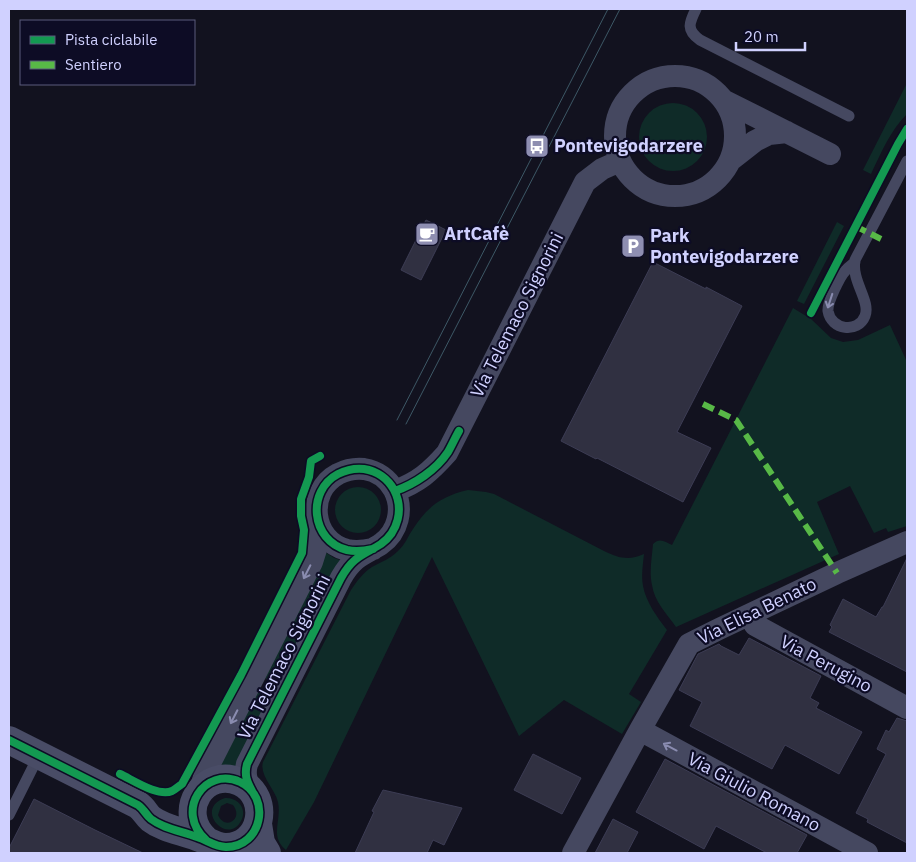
<svg xmlns="http://www.w3.org/2000/svg" width="916" height="862" font-family="'IBM Plex Sans',sans-serif">
<rect width="100%" height="100%" fill="#12121f"/>
<path fill="#0f2b28" fill-rule="evenodd" d="M907,83V114C890,131 881,153 871,174L863,170Z
M639 137a34 34 0 1 1 68 0a34 34 0 1 1-68 0Z
M837,222L844,226L804,304L797,301Z
M793,308L811,319L831,338L843,342L858,340L890,325L907,362V526L888,532L886,528L874,533L850,486L817,502L839,554L676,627C667,614 654,601 652,585C649,572 652,557 653,544C660,537 665,542 672,545Z
M335 510a23 23 0 1 1 46 0a23 23 0 1 1-46 0Z
M468,490L486,492L494,494L604,551C618,558 629,561 644,554C643,565 641,575 643,586C646,602 657,617 667,630L629,694L641,702L622,734L564,700L519,736L432,557L314,802L286,850C269,836 282,821 278,802C275,789 259,775 263,762L351,590C357,581 363,573 372,567C381,562 390,559 398,551C405,545 408,536 413,529C428,506 442,496 468,490Z
M325,552L334,558L343,561L280,686L261,676Z
M255,689L273,699L238,767H218Z
M225,798C237,797 248,808 241,821C228,846 193,809 225,798ZM227,803L233,805C244,819 225,831 218,815L221,806Z"/>
<path fill="#303041" stroke="#3c3c54" d="M426,220L446,230L421,280L401,270Z
M653,262L706,289V287L742,306L677,432L711,448L683,502L597,458L596,459L561,441Z
M907,558V672L829,632L832,627L830,625L843,599L876,617L882,607H883Z
M749,638L821,676L810,698L819,703L816,708L862,732L839,774L785,745L772,769L690,726L702,702L679,690L698,654L719,644L721,646L739,655Z
M897,718L907,721V843L867,822L868,819L856,813L886,754L877,749L886,730L889,732Z
M533,754L581,778L562,814L514,790Z
M665,759L807,835L797,853H767L716,826L704,849L636,812Z
M383,790L462,808L444,845L433,840L427,853H355L374,812L372,811Z
M34,799L95,830L143,853H9V848Z
M613,819L638,832L627,853H595Z"/>
<g fill="none" stroke-linecap="round" stroke-linejoin="round">
<path stroke="#454860" stroke-width="11" d="M696,9C689,23 686,30 700,40L849,116
M855,260C851,281 871,301 865,316C858,334 831,330 828,311C827,303 840,276 846,270C848,267 852,265 855,262V260L907,161
M9,815L39,755"/>
<path stroke="#454860" stroke-width="22" d="M615 136a60 60 0 1 1 120 0a60 60 0 1 1-120 0Z
M725,101L830,154
M732,159L755,141L769,134L787,132
M395,491C419,482 430,472 447,453L585,182L602,169L620,161
M749,615L755,625L907,708
M640,730L867,853
M200,791L205,773L312,562L318,543L319,525
M252,791C247,782 244,775 247,764L341,578C345,571 349,565 355,560C363,553 372,550 381,544C398,532 404,509 394,490C388,479 377,471 364,469C355,468 346,470 338,474C306,491 311,541 347,550C356,552 364,551 373,549
M573,853L640,730L689,644L719,629L837,573L907,542"/>
<path stroke="#494c66" stroke-width="28" d="M9,740L138,805C144,809 146,815 151,819C164,829 182,831 197,837C207,840 215,847 226,847C262,847 272,797 240,782C205,766 174,811 206,840
M258,824L261,843L267,853"/>
<path stroke="#3d5866" stroke-width="1" d="M397,420L608,9
M406,424L620,9"/>
<path stroke="#58b947" stroke-width="6" stroke-dasharray="12 6" stroke-linecap="butt" d="M855,226L881,239
M703,404L736,420L837,573"/>
<g stroke="#0d0c25" stroke-width="11">
<path id="cycleway" d="M811,313L898,144L907,129
M395,491C415,484 436,470 448,452C452,445 455,438 459,431
M9,740L138,805C144,809 146,815 151,819C164,829 182,831 197,837C207,840 215,847 226,847C262,847 272,797 240,782C205,766 174,811 206,840
M120,774C133,780 158,797 172,791C176,789 179,786 182,784L241,675L302,553L304,530L301,516V499L309,477L311,461L320,456
M252,791C247,782 244,775 247,764L341,578C345,571 349,565 355,560C363,553 372,550 381,544C398,532 404,509 394,490C388,479 377,471 364,469C355,468 346,470 338,474C306,491 311,541 347,550C356,552 364,551 373,549"/>
</g>
<use href="#cycleway" stroke="#139951" stroke-width="8"/>
</g>
<defs><path id="oneway-shaft" d="M-6 0H5M1.5-3L5.5 0L1.5 3" fill="none" stroke-width="1.6" stroke-linecap="round" stroke-linejoin="round" transform="scale(1.25)"/></defs>
<g stroke="#8a8cb0">
<use href="#oneway-shaft" transform="translate(830 301) rotate(108)"/>
<use href="#oneway-shaft" transform="translate(307 572) rotate(117)"/>
<use href="#oneway-shaft" transform="translate(234 717) rotate(117)"/>
<use href="#oneway-shaft" transform="translate(670 747) rotate(-152)"/>
</g>
<defs>
<g id="bus-square" transform="scale(1.25)"><rect x="-9" y="-9" width="18" height="18" rx="4" fill="#8e8eb1" stroke="#0d0c25"/><path d="M-5-6H5V4H4V6H2V4H-2V6H-4V4H-5ZM-3.5-4V0h7V-4ZM-3.5 1.2v1.5H-2V1.2ZM2 1.2v1.5H3.5V1.2Z" fill="#fff"/></g>
<g id="cafe-square" transform="scale(1.25)"><rect x="-9" y="-9" width="18" height="18" rx="4" fill="#8e8eb1" stroke="#0d0c25"/><path d="M-5.5-4.5H6V0H3Q3 3.5 0 3.5H-2.5Q-5.5 3.5-5.5 0ZM3-3.2v2h1.7v-2ZM-6 4.5H4V6H-6Z" fill="#fff"/></g>
<g id="parking-square" transform="scale(1.25)"><rect x="-9" y="-9" width="18" height="18" rx="4" fill="#8e8eb1" stroke="#0d0c25"/><path d="M-3.5-5.5H1a3.5 3.5 0 0 1 0 7H-1V5.5H-3.5ZM-1-3.4V-.6H.8a1.4 1.4 0 0 0 0-2.8Z" fill="#fff"/></g>
</defs>
<g fill-rule="evenodd">
<use href="#bus-square" x="537" y="146"/>
<use href="#cafe-square" x="427" y="234"/>
<use href="#parking-square" x="633" y="246"/>
</g>
<g text-anchor="middle" stroke-width="4.5" stroke-linejoin="round" paint-order="stroke">
<g font-size="18" font-weight="bold" fill="#d0d1ff" stroke="#0d0c25" text-anchor="start">
<text x="554" y="152">Pontevigodarzere</text>
<text x="444" y="240">ArtCafè</text>
<text x="650" y="242">Park<tspan x="650" dy="21">Pontevigodarzere</tspan></text>
</g>
<g font-size="18" fill="#d0d1ff" stroke="#0d0c25">
<text transform="translate(517 315) rotate(-63)" y="6">Via Telemaco Signorini</text>
<text transform="translate(757 611) rotate(-26)" y="6">Via Elisa Benato</text>
<text transform="translate(284 657) rotate(-63)" y="6">Via Telemaco Signorini</text>
<text transform="translate(826 664) rotate(28)" y="6">Via Perugino</text>
<text transform="translate(754 792) rotate(28)" y="6">Via Giulio Romano</text>
</g>
</g>
<rect width="916" height="862" fill="none" stroke="#d0d1ff" stroke-width="20"/>
<rect x="20" y="20" width="175" height="65" fill="#0d0c25" stroke="#5b5b7c"/>
<rect x="30" y="36" width="25" height="8" fill="#139951" stroke="#5b5b7c"/>
<text x="65" y="45" font-size="15" fill="#d0d1ff">Pista ciclabile</text>
<rect x="30" y="61" width="25" height="8" fill="#58b947" stroke="#5b5b7c"/>
<text x="65" y="70" font-size="15" fill="#d0d1ff">Sentiero</text>
<path d="M736 42v8h69v-8" fill="none" stroke="#d0d1ff" stroke-width="2.5"/>
<text x="744" y="42" font-size="15" fill="#d0d1ff" stroke="#0d0c25" stroke-width="4" paint-order="stroke">20 m</text>
</svg>
